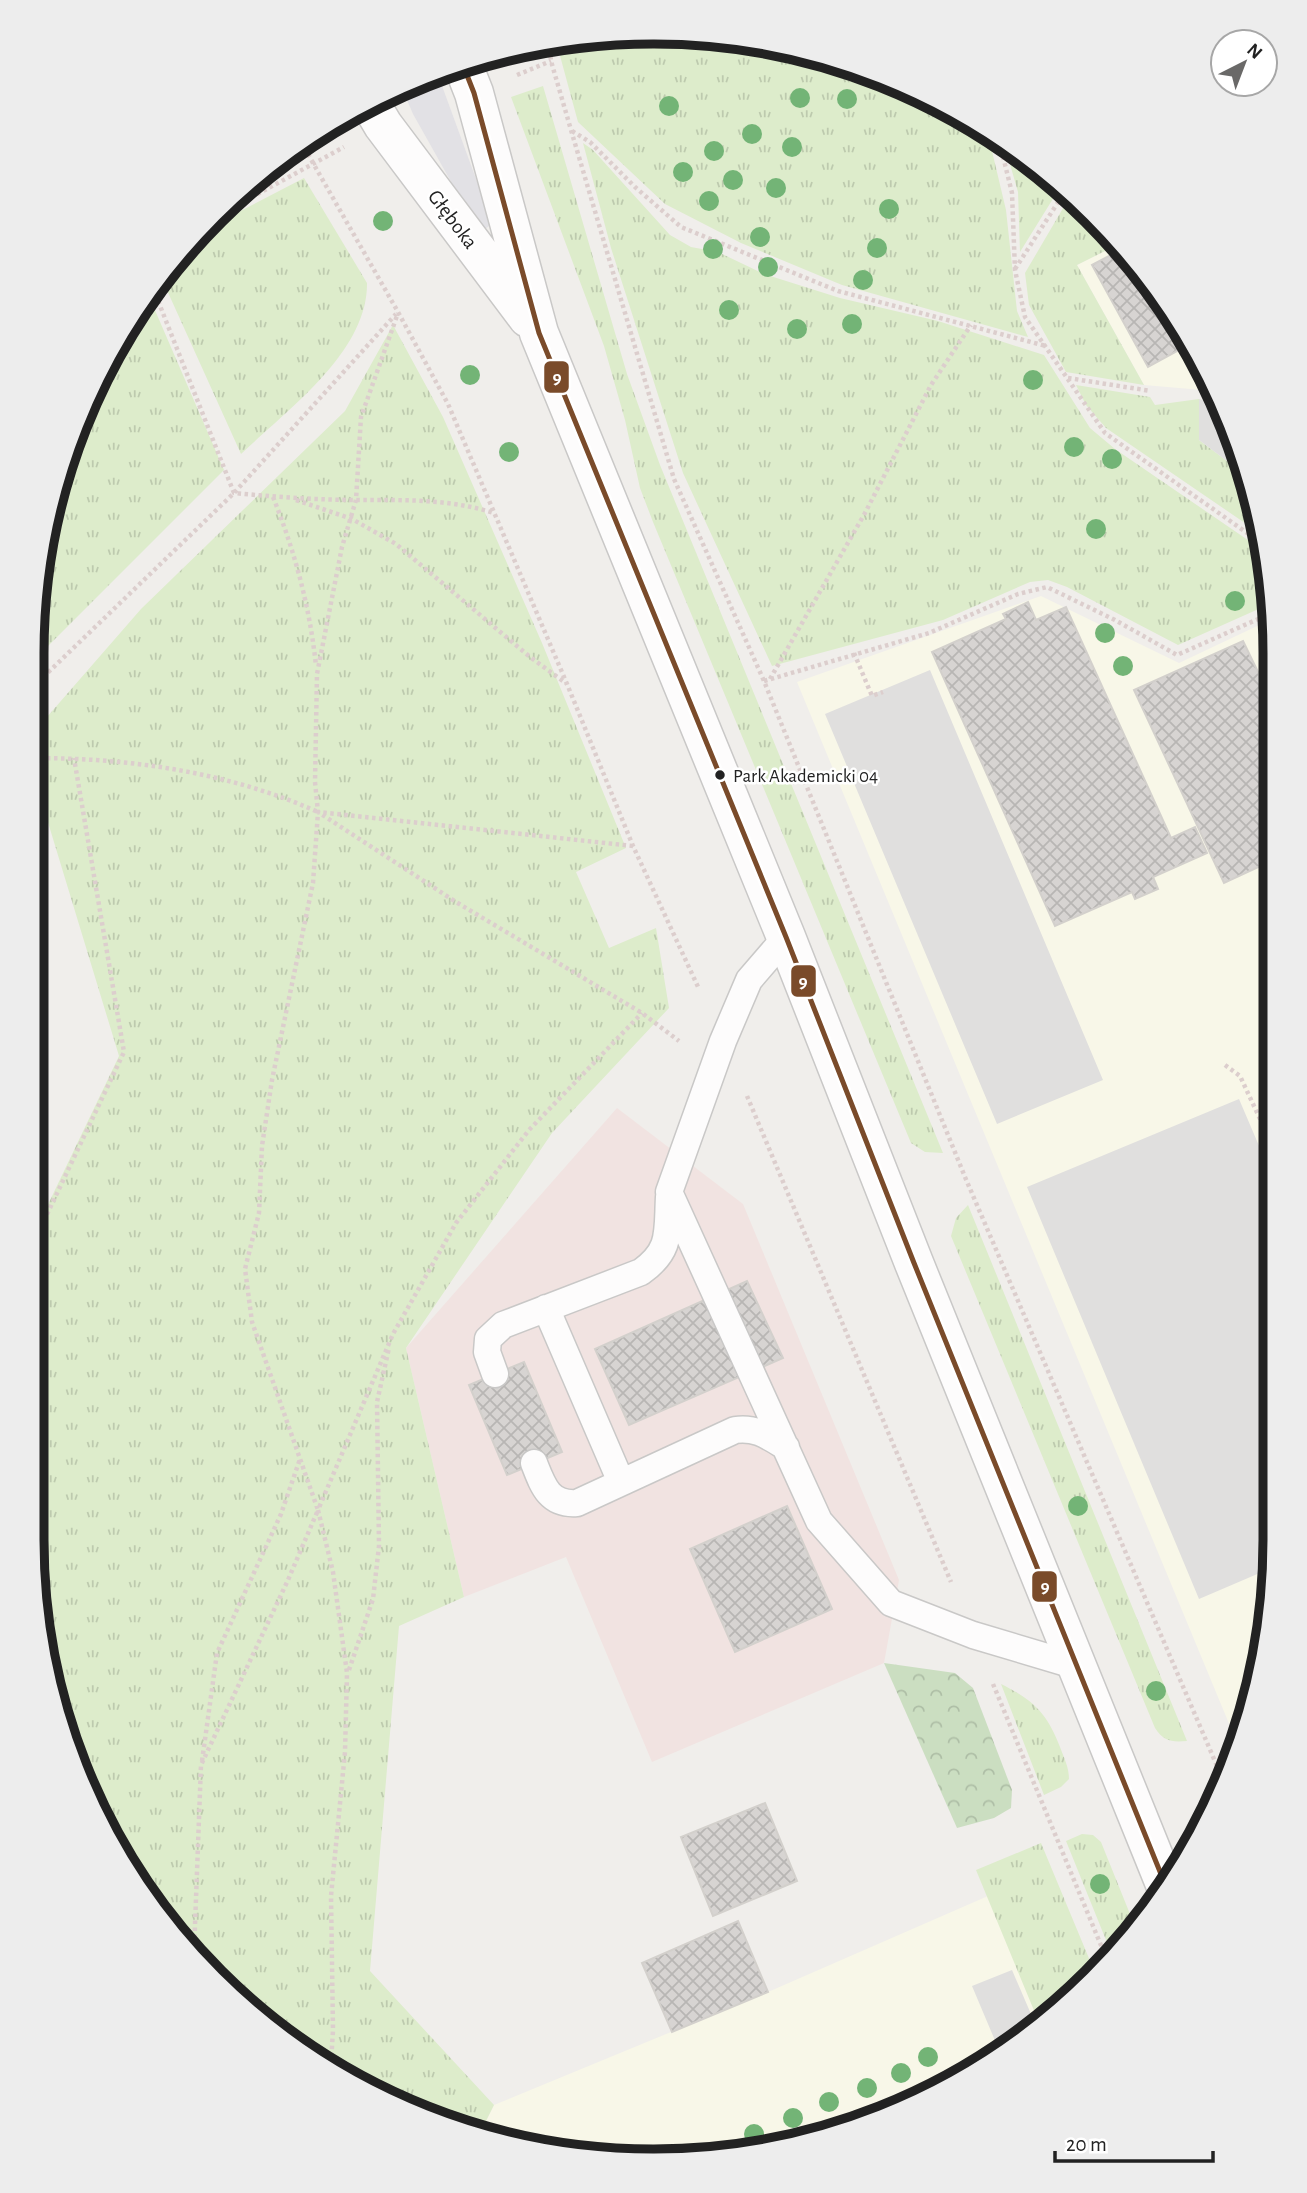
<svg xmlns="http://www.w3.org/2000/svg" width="1307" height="2193" font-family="'Alegreya Sans',sans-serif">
<defs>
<pattern id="grass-tufts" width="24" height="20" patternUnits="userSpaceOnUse" patternTransform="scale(1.75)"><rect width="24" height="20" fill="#ddeccb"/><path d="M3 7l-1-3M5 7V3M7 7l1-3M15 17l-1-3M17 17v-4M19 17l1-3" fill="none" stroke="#bdcaae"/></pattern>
<pattern id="forest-crowns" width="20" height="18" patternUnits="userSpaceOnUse" patternTransform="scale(1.75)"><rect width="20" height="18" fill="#cbdec1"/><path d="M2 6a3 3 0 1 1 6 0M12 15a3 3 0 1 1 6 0" fill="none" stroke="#aebea6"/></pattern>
<pattern id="building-cross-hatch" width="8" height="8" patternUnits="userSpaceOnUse" patternTransform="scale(1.75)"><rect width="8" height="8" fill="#d7d4d2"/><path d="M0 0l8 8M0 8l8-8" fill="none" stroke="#b8b6b4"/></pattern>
</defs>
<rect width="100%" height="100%" fill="#f0eeeb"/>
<path fill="#f1e3e1" d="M617,1108L743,1204L899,1580L884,1663L652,1762L566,1557L464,1597L406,1348Z"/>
<path fill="#f8f7e8" d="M1121,243L1192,343L1214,391L1144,385L1077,265Z
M1041,596L1179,663L1274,618V1581L1246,1720L1230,1726L797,682Z
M988,1896L1040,2024L1032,2033L853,2129L653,2161L480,2133L494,2105L768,1992Z"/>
<path fill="url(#grass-tufts)" d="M654,32L775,44L892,79L987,130L1006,210L1017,311L1028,337L842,285L741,243L665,204L578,122L556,41Z
M543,86L627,374L660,465L943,1153L925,1152L911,1143L653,522L640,488L625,420L604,346L511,97Z
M1003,140L1059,189L1020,252L1018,192Z
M583,143L593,150L670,235L691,247L718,252L764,274L840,298L938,321L1044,355L1090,428L1115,449L1261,549L1272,603L1178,645L1067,587L1048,580L1030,582L943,620L772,666L683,473L611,248Z
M304,178L367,283C368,352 287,410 241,454L161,277L198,233Z
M1069,198L1121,243L1077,265L1144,385L1066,372L1029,305L1025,273Z
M148,294L224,470L33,661V612L65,453L137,308Z
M393,325L443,417L542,643L626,848L576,872L609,948L656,928L669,1008L552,1133L406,1348L464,1597L399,1626L370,1971L494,2105L480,2133L454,2129L275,2033L160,1918L64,1739L32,1539V1238L119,1056L33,773V733L141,609L345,411Z
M1076,385L1150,397L1155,405L1199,399V440L1247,476L1258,532L1106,428L1086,405Z
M968,1205L1187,1741C1172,1742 1164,1742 1155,1728L951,1236L956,1218Z
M1001,1684C1033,1700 1047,1713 1060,1747C1064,1758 1069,1767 1069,1779L1061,1787L1044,1795Z
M1082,1834L1093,1835L1101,1842L1134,1924L1110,1950L1066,1841Z
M1041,1843L1093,1968L1040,2025L976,1870Z"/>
<path fill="url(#forest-crowns)" d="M884,1663L955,1673L973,1688L1012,1790L1011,1808L994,1818L957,1828Z"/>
<path fill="#e0dfde" d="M1199,399L1220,405L1243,454L1247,476L1199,440Z
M930,670L1103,1080L997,1124L825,714Z
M1239,1099L1274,1181V1567L1199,1599L1027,1187Z
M1012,1970L1037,2028L1032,2033L999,2050L972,1986Z"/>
<path fill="#e2e1e5" d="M437,72L491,220L489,226L485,229L463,203L413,114L404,93L403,85Z"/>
<path fill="url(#building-cross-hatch)" stroke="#d3d0cc" stroke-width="2" d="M1124,248L1192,343L1148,367L1092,265Z
M1028,602L1036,620L1066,607L1171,838L1195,827L1207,853L1153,877L1158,889L1135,899L1132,892L1055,926L932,652L1006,619L1003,614Z
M1243,641L1274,705V849L1263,855L1267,863L1224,883L1134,690Z
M747,1281L783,1358L629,1425L595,1349Z
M524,1362L562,1452L507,1475L469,1385Z
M787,1506L832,1609L735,1652L690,1549Z
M765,1803L797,1881L713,1916L681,1837Z
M738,1921L768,1992L672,2032L642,1963Z
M902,2102H903L853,2129L834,2132Z"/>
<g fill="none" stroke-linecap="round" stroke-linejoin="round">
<g stroke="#c9c8c7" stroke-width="29">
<path id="service" d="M786,937L749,980L723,1041L669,1192L819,1521L891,1603L973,1635L1077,1666
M546,1308L621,1482
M495,1374L487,1352L488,1339L503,1325L641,1272C672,1250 667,1232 669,1197
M534,1463C543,1486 549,1505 577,1503L735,1430C756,1427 768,1436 786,1447"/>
</g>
<g stroke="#c9c8c7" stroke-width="41">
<path id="tertiary" d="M463,65L474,93L539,333L786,937L914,1263L1167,1889
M370,103L383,125L528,318"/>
</g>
<path stroke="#dccecd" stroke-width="4.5" stroke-dasharray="3.5 3.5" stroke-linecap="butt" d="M549,42L551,61L571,130L674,479L764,681L965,1177L1223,1780
M517,75L551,61
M572,131L590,142L635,187L681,227L838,291L1046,346
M998,136L1012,193L1015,270L1025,317L1105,433L1260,542
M301,142L398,312L448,404L567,684L633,846L699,989
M208,221L344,147
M1015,269L1064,193
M153,288L234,493C276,497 318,500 360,500C405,500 450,499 494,513
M1068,378L1151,391
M273,497C295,552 310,608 316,666
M296,500L352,519L396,544L530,657L567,684
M854,653L872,696L883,692
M770,679L865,513L931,385L971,325
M764,681L929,633L1018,594L1047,587L1115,620L1177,655L1274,612
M33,687L234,493L396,314
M33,758C130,758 228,772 318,812
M633,846L318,812L456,902L642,1013L679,1041
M1225,1065L1240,1076L1274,1149
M747,1096L951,1582
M32,1246L124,1052L74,758
M349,1670L373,1599L379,1546L377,1402L389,1348
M993,1684L1105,1955
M202,1761L217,1653L281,1514L300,1459
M194,1952L201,1765L288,1580L318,1510L252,1322L245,1269L259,1213L262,1146L272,1080L313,883L318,812L315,782L317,674L342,547L356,500L361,417L398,313
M331,2063L333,2030L331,1896L345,1752L347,1673L333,1572L318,1510L393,1334L456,1223L529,1130L642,1013"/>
<use href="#service" stroke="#fdfcfc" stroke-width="26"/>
<use href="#tertiary" stroke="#fdfcfc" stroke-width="38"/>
<g stroke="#fff" stroke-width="10">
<path id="bus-1" d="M463,65L474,93L539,333L786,937L914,1263L1167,1889"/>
</g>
<use href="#bus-1" stroke="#7a4b2a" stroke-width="5"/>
</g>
<g fill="#73b476">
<circle cx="800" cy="98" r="10"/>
<circle cx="847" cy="99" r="10"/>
<circle cx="669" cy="106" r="10"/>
<circle cx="752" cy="134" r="10"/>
<circle cx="792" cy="147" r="10"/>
<circle cx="714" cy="151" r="10"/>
<circle cx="683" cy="172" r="10"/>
<circle cx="733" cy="180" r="10"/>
<circle cx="776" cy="188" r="10"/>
<circle cx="709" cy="201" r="10"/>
<circle cx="889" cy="209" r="10"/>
<circle cx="383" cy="221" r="10"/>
<circle cx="760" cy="237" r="10"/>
<circle cx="877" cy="248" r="10"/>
<circle cx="713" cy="249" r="10"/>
<circle cx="768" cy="267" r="10"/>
<circle cx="863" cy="280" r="10"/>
<circle cx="729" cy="310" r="10"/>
<circle cx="852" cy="324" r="10"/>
<circle cx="797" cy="329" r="10"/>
<circle cx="470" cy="375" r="10"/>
<circle cx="1033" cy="380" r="10"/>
<circle cx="1074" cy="447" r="10"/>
<circle cx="509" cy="452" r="10"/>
<circle cx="1112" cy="459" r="10"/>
<circle cx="1096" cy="529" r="10"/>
<circle cx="1235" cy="601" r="10"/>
<circle cx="1105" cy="633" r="10"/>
<circle cx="1123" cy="666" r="10"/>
<circle cx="1078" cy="1506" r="10"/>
<circle cx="1156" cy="1691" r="10"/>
<circle cx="1100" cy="1884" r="10"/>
<circle cx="928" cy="2057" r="10"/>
<circle cx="901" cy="2073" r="10"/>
<circle cx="867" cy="2088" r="10"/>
<circle cx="829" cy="2102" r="10"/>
<circle cx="793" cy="2118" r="10"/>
<circle cx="754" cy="2134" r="10"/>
</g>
<circle fill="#222" stroke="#fff" stroke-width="2.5" cx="720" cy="775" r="6"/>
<g text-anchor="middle" stroke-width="5" stroke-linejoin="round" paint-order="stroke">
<g font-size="19" fill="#222" stroke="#fff" text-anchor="start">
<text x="733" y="782">Park Akademicki 04</text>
</g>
<g font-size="21" fill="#222" stroke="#fff">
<text transform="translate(453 219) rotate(53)" y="7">Głęboka</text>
</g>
</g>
<path d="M0 0H1307V2193H0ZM653 44H654A609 609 0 0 1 1263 653V1540A609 609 0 0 1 654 2149H653A609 609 0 0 1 44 1540V653A609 609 0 0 1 653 44Z" fill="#ededed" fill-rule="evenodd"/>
<path fill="none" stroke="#222" stroke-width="9" d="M653 44H654A609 609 0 0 1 1263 653V1540A609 609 0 0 1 654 2149H653A609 609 0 0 1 44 1540V653A609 609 0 0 1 653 44Z"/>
<g stroke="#fff" stroke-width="2.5">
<rect x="543" y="360" width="27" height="34" rx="7" fill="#7a4b2a"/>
<rect x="790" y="964" width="27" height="34" rx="7" fill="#7a4b2a"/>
<rect x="1031" y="1570" width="27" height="33" rx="7" fill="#7a4b2a"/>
</g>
<g font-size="19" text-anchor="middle" font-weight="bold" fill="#fff">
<text x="557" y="384">9</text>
<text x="803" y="988">9</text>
<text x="1045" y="1593">9</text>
</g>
<g transform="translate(1244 63) rotate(42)"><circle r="33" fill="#ffffff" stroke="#a7a7a7" stroke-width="2"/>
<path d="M0-5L12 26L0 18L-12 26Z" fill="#6a6968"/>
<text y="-10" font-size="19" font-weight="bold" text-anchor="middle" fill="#222222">N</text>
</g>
<path d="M1055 2151v10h158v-10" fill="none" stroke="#222222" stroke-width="3.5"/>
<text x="1066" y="2151" font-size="21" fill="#222222" stroke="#ffffff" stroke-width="5" paint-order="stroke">20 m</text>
</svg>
